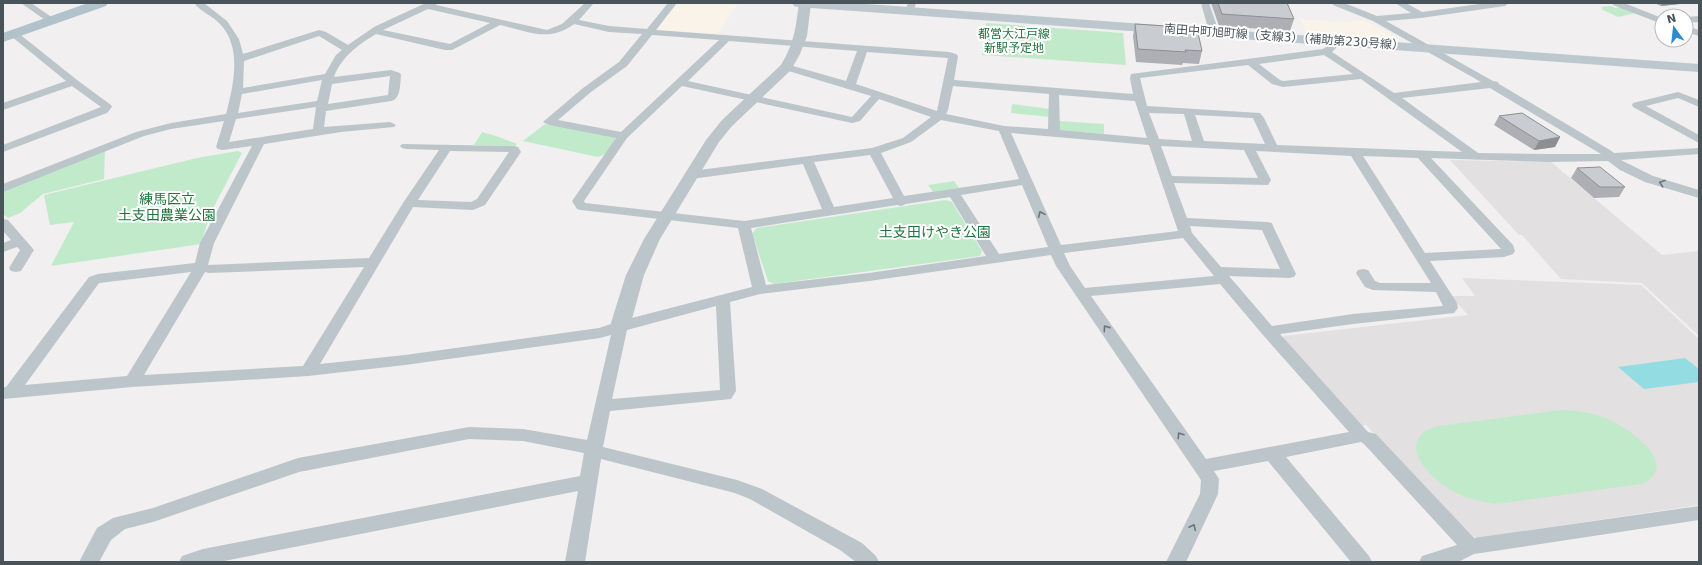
<svg xmlns="http://www.w3.org/2000/svg" width="1702" height="565" font-family="'DejaVu Sans','Noto Sans JP',sans-serif">
<rect width="100%" height="100%" fill="#f1efef"/>
<path fill="#faf3ea" d="M676,3H713L737,5L717,34L659,30L658,28Z
M1300,19L1341,22L1364,20L1395,35L1391,38L1306,32Z"/>
<path fill="#e2e0e0" d="M1450,160L1551,162L1662,255L1699,251V336L1642,283L1561,279L1522,235H1519Z
M1462,278L1641,285L1699,339V505L1477,538L1463,532L1366,425L1361,426L1283,340L1284,336L1468,315L1451,296H1475Z"/>
<path fill="#c1eacb" d="M1611,6L1615,8L1621,7L1636,13L1618,17L1601,9L1603,8L1601,7Z
M986,23L1123,33L1126,65L982,55Z
M1012,104L1050,109V117L1011,113Z
M1059,121L1104,124V134L1059,130Z
M545,124L614,136L616,140L605,154L598,157L523,141Z
M482,132L496,136L517,144L515,146L474,145Z
M105,150L104,179L43,194L20,213L8,218L3,214V190Z
M238,151L242,153L210,214L201,244L51,266L74,222L50,225L44,195L197,158Z
M954,181L959,188L933,192L928,185Z
M946,200L952,202L982,251L980,256L774,284L768,281L752,233L757,228Z
M1560,410C1575,410 1588,412 1603,417C1625,425 1685,465 1641,484L1497,504C1482,502 1467,499 1453,491C1437,483 1402,453 1422,434C1426,429 1433,428 1439,426Z"/>
<path fill="#93dde2" d="M1685,358L1699,369V382L1644,389L1618,367Z"/>
<g fill="none" stroke-linecap="round" stroke-linejoin="round">
<path fill="#bbc5ca" fill-rule="evenodd" d="M21,3H31L56,20L54,22H48Z
M194,3H204L227,21L239,39L243,54L319,30L326,32L348,45L374,27L404,13L426,3H438L436,5L547,30L562,24L585,3H594L579,20L609,26L647,29L668,3H677L656,30L949,52L956,54L958,56L954,80L1133,94L1130,78L1131,74L1323,49L1329,45L1332,39L1335,38L1340,41L1336,48L1332,52L1394,93L1481,82L1373,21L1333,5L1332,3H1344L1377,16L1411,13L1395,3H1406L1422,12L1486,3H1509L1505,6L1421,18L1386,21L1493,81L1498,82L1499,84L1610,150L1614,153L1699,148V154L1621,160L1653,176L1699,190V198L1645,182L1620,170L1608,161L1548,162L1431,158L1513,245L1515,251L1513,254L1504,257L1430,261L1457,303L1458,308L1454,313L1353,324L1280,334L1368,432L1376,434L1474,538L1699,506V520L1474,554L1458,562H1419L1422,556L1457,545L1364,444L1361,442L1286,457L1369,556L1372,562H1351L1268,461L1214,471L1219,479L1218,494L1186,562H1166L1200,494L1201,480L1056,266L1051,255L869,281L760,294L730,302L736,391L731,399L610,411L603,447L737,480L762,489L862,543L876,556L879,562H856L840,550L750,499L735,493L601,459L585,562H565L578,491L219,562H179L182,556L203,549L580,476L584,453L523,441L469,439L299,472L153,522L125,529L111,540L99,562H79L97,528L113,518L153,508L298,458L469,427L523,429L587,440L611,335L600,338L405,365L308,376L132,387L3,399V387H6L89,277L98,274L195,263L200,243L252,146L222,150L218,149L216,147L224,121L171,129L144,136L3,192V184L136,132L171,123L226,114C233,87 243,48 220,24C213,16 201,12 194,3ZM428,9L490,23L450,44L383,30ZM574,24L609,32L642,34L619,62L583,88L543,122L549,125L616,138L572,201L577,209L581,210L738,228L752,287L620,321L599,328L405,355L320,364L413,207L473,210L485,205L521,152L518,147L514,146L402,144L400,146L402,148L406,149L439,150L403,203L369,258L208,265L214,243L264,144L341,132L394,127L396,125L390,122L324,127L326,111L391,101C401,99 400,84 401,75L400,73L391,70L334,77C341,57 358,45 376,34L445,50H452L500,25C528,31 549,43 574,24ZM652,35L719,40L621,132L558,120L591,92L627,66ZM319,36L342,50L336,55L325,74L243,88L244,61ZM729,41L857,51L846,81L786,64L781,67L782,69L871,96L852,117L688,81ZM867,52L948,58L937,111L856,84ZM1324,55L1353,74L1283,81L1280,80L1259,64ZM1248,65L1272,84L1283,87L1361,79L1462,152L1277,145L1264,118L1260,113L1147,106L1140,78ZM390,76L388,95L328,104L332,84ZM322,80L317,101L238,113L242,94ZM682,86L852,123L860,121L879,99L931,117L903,138L872,148L691,171L687,172L685,175L687,178L691,179L803,164L822,209L744,221L585,203L584,201L627,138ZM953,86L1049,94L1048,129L1004,126L946,114L948,110ZM1490,88L1601,154H1548L1478,153L1402,98ZM1059,95L1135,101L1147,138L1060,130ZM316,107L313,129L229,142L236,119ZM1149,113L1184,114L1192,141L1159,139ZM1195,115L1253,118L1265,144L1204,141ZM941,120L999,131L1019,179L904,196L881,153L911,142ZM1011,133L1149,145L1178,231L1061,245ZM1161,146L1244,150L1258,178L1172,176ZM450,151L509,152L477,199L471,202L418,200ZM1256,151L1351,156L1431,283H1380L1375,281L1368,270L1363,269L1358,270L1356,273L1365,287L1373,290L1436,292L1443,306L1353,314L1272,326L1229,276L1289,278L1294,277L1296,274L1273,226L1272,223L1267,222L1187,218L1174,183L1268,185L1271,180ZM870,155L893,198L834,207L814,162ZM1363,156L1418,158L1501,249L1425,253ZM1022,185L1048,247L999,254L961,195ZM950,197L986,256L869,273L766,285L751,228L897,205L901,206L906,204ZM1190,226L1262,230L1280,269L1221,267L1192,233ZM1183,238L1214,276L1085,288L1070,266L1064,253ZM364,267L303,366L144,375L205,272L209,273ZM191,272L127,376L25,385L99,283ZM1220,284L1263,335L1349,432L1206,459L1091,296ZM716,306L720,390L612,399L627,330Z
M908,3H916L913,13H907L905,11Z
M1201,3H1209L1219,32L1217,34H1211L1209,32Z
M1612,3H1624L1662,18V24L1613,5Z
M1699,16V22L1686,23V17Z
M1686,26L1699,30V36L1686,32Z
M14,31L17,32L77,80L111,105L112,107L107,113L3,152V145L101,107L72,86L3,110V103L66,81L11,36L9,34L11,32Z
M1678,92L1699,100V107L1678,98L1646,106L1699,135V143L1633,107L1632,105L1633,103Z
M3,219L8,220L34,250L21,271L16,272L11,271L9,268L20,250L17,247L3,252V243L11,240L3,231Z"/>
<path fill="#bbc5ca" fill-rule="evenodd" d="M799,3H811L807,36L800,54L791,70L732,126L719,142L660,239L644,275L630,326L627,330L620,332L613,330L610,326L626,275L644,239L706,140L722,120L781,65C794,44 796,27 799,3Z"/>
<path fill="#bcc7ce" fill-rule="evenodd" d="M792,3H853L1699,64V72L798,7L794,6Z"/>
<path fill="#b1c2ca" fill-rule="evenodd" d="M88,3H108L106,6L3,42V33Z"/>
</g>
<path fill="#adafb4" d="M1211,3H1287L1294,19L1290,31L1219,26Z
M1654,3H1689L1661,6Z
M1135,24L1202,51L1199,64L1183,63L1182,65L1136,62L1133,36Z
M1499,116L1560,137L1555,147L1534,150L1494,125Z
M1577,168L1625,187L1619,197L1594,198L1571,178Z"/>
<path fill="#8d8f92" d="M1662,3H1689L1661,6Z
M1560,137L1555,147L1534,150L1539,141Z"/>
<path fill="#c9ccd1" stroke="#8d8f92" d="M1218,3H1287L1294,19L1222,14Z
M1135,24L1197,28L1202,51L1185,50L1186,52L1138,49Z
M1522,113L1560,137L1539,141L1499,116Z
M1600,167L1625,187H1600L1577,168Z"/>
<defs><path id="oneway-chevron" d="M-2-3.5L2.5 0L-2 3.5" fill="none" stroke-width="1.6" stroke-linecap="round" stroke-linejoin="round"/></defs>
<g stroke="#6b767c">
<use href="#oneway-chevron" transform="translate(1662 183) rotate(-160)"/>
<use href="#oneway-chevron" transform="translate(1041 214) rotate(-114)"/>
<use href="#oneway-chevron" transform="translate(1106 328) rotate(-125)"/>
<use href="#oneway-chevron" transform="translate(1180 435) rotate(-124)"/>
<use href="#oneway-chevron" transform="translate(1193 527) rotate(-64)"/>
</g>
<g text-anchor="middle" stroke-width="4" stroke-linejoin="round" paint-order="stroke">
<g font-size="12" fill="#21743e" stroke="#fff">
<text x="1014" y="38">都営大江戸線<tspan x="1014" dy="14">新駅予定地</tspan></text>
</g>
<g font-size="12" fill="#49545a" stroke="#fff">
<text transform="translate(1284 37) rotate(4)" y="4">南田中町旭町線（支線3）（補助第230号線）</text>
</g>
<g font-size="14" fill="#21743e" stroke="#fff">
<text x="167" y="204">練馬区立<tspan x="167" dy="16">土支田農業公園</tspan></text>
<text x="935" y="237">土支田けやき公園</text>
</g>
</g>
<rect width="1702" height="565" fill="none" stroke="#49545a" stroke-width="8"/>
<g transform="translate(1674 28) rotate(345)"><circle r="19" fill="#ffffff" stroke="#b6bbbd"/>
<path d="M0-3L7 15L0 10L-7 15Z" fill="#2c8acd"/>
<text y="-6" font-size="11" font-weight="bold" text-anchor="middle" fill="#49545a">N</text>
</g>
</svg>
